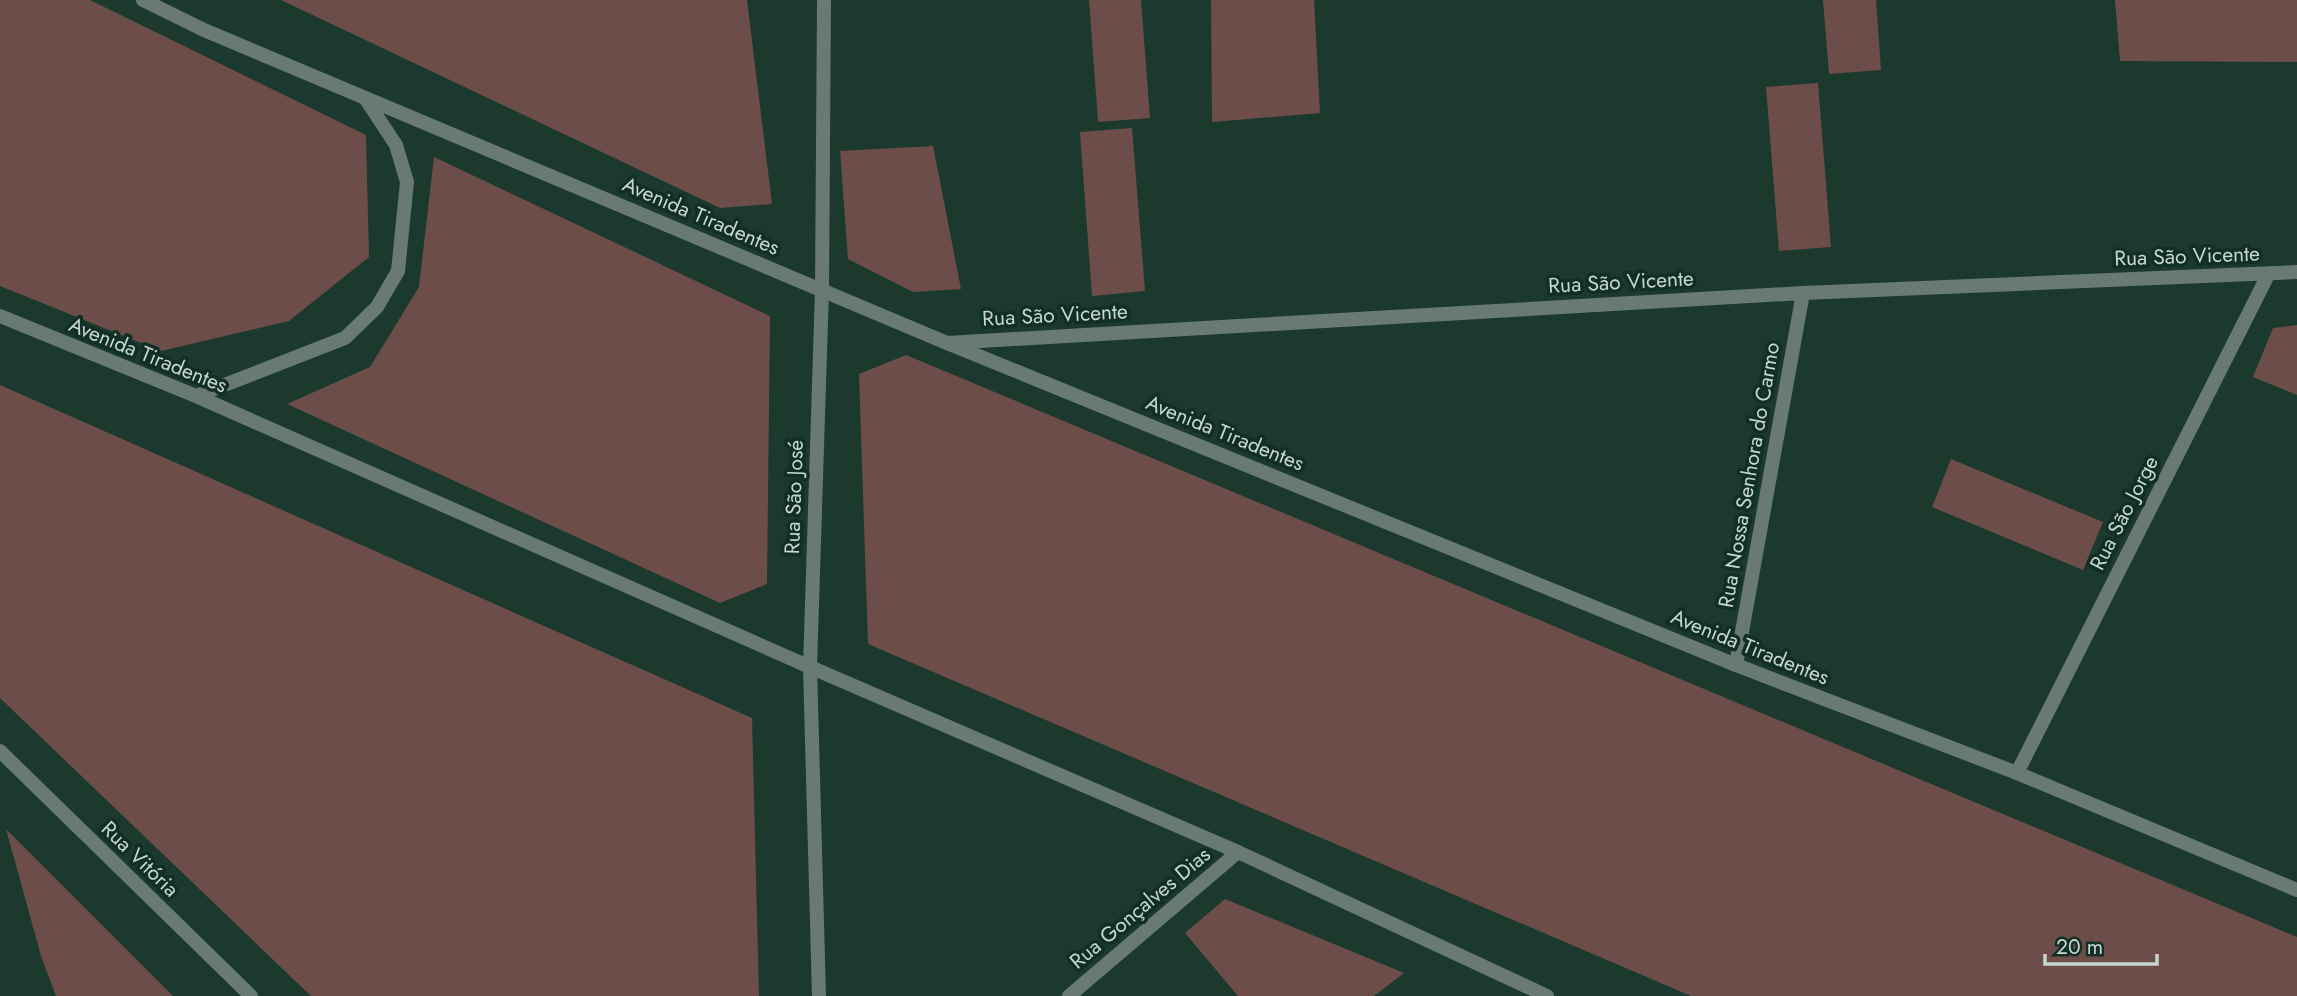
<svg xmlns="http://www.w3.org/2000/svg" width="2297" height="996" font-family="Jost,sans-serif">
<rect width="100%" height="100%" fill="#1c392e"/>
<path fill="#6d4d49" d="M0,0H90L366,135L369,257L289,321L161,351L0,286Z
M281,0H747L772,204L720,208Z
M1089,0H1141L1150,118L1098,122Z
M1211,0H1314L1320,113L1212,122Z
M1823,0H1876L1881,70L1829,74Z
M2115,0H2297V62L2120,61Z
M1818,83L1831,247L1779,251L1766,87Z
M1132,128L1145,291L1092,296L1080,132Z
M933,146L961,289L913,292L848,259L840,151Z
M434,157L770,316L767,584L720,603L287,404L370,367L419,287Z
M2297,325V395L2253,377L2273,328Z
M906,355L2297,937V996H1691L868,644L859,374Z
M0,385L752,718L759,996H311L0,698Z
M1951,459L2103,522L2083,570L1932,507Z
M6,829L173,996H56L41,956Z
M1225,899L1404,973L1374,996H1238L1185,933Z"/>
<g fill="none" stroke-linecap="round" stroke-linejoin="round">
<path stroke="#687a72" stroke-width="14" d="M947,343L1803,293L2297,272
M1736,665L1803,293
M0,751L251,996
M2017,773L2269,273
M819,996L810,667L822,290L824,0
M1069,996L1238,852"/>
<path stroke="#687a72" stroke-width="14" d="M143,0L204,30L947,343L1736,665L2017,773L2297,890
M0,316L196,396L810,667L1238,852L1547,996
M196,396L345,338L377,307L398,271L407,182L396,145L365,98"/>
</g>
<g text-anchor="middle" stroke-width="7" stroke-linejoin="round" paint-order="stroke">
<g font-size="21" fill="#c7d7d0" stroke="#112f25">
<text transform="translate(701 216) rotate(23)" y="7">Avenida Tiradentes</text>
<text transform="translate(2187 256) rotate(-2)" y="7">Rua São Vicente</text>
<text transform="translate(1621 282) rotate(-3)" y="7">Rua São Vicente</text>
<text transform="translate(1055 315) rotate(-3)" y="7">Rua São Vicente</text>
<text transform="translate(148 355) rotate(22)" y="7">Avenida Tiradentes</text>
<text transform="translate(1225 433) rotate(22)" y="7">Avenida Tiradentes</text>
<text transform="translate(1749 475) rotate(-80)" y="7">Rua Nossa Senhora do Carmo</text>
<text transform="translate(794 497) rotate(-88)" y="7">Rua São José</text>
<text transform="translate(2124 513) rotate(-63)" y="7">Rua São Jorge</text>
<text transform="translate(1750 647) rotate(22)" y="7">Avenida Tiradentes</text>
<text transform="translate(140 859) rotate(44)" y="7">Rua Vitória</text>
<text transform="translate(1140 908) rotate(-40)" y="7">Rua Gonçalves Dias</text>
</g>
</g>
<path d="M2045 954v10h112v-10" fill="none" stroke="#c7d7d0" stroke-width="3.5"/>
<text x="2056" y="954" font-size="21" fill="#c7d7d0" stroke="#112f25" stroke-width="5" paint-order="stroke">20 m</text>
</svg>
